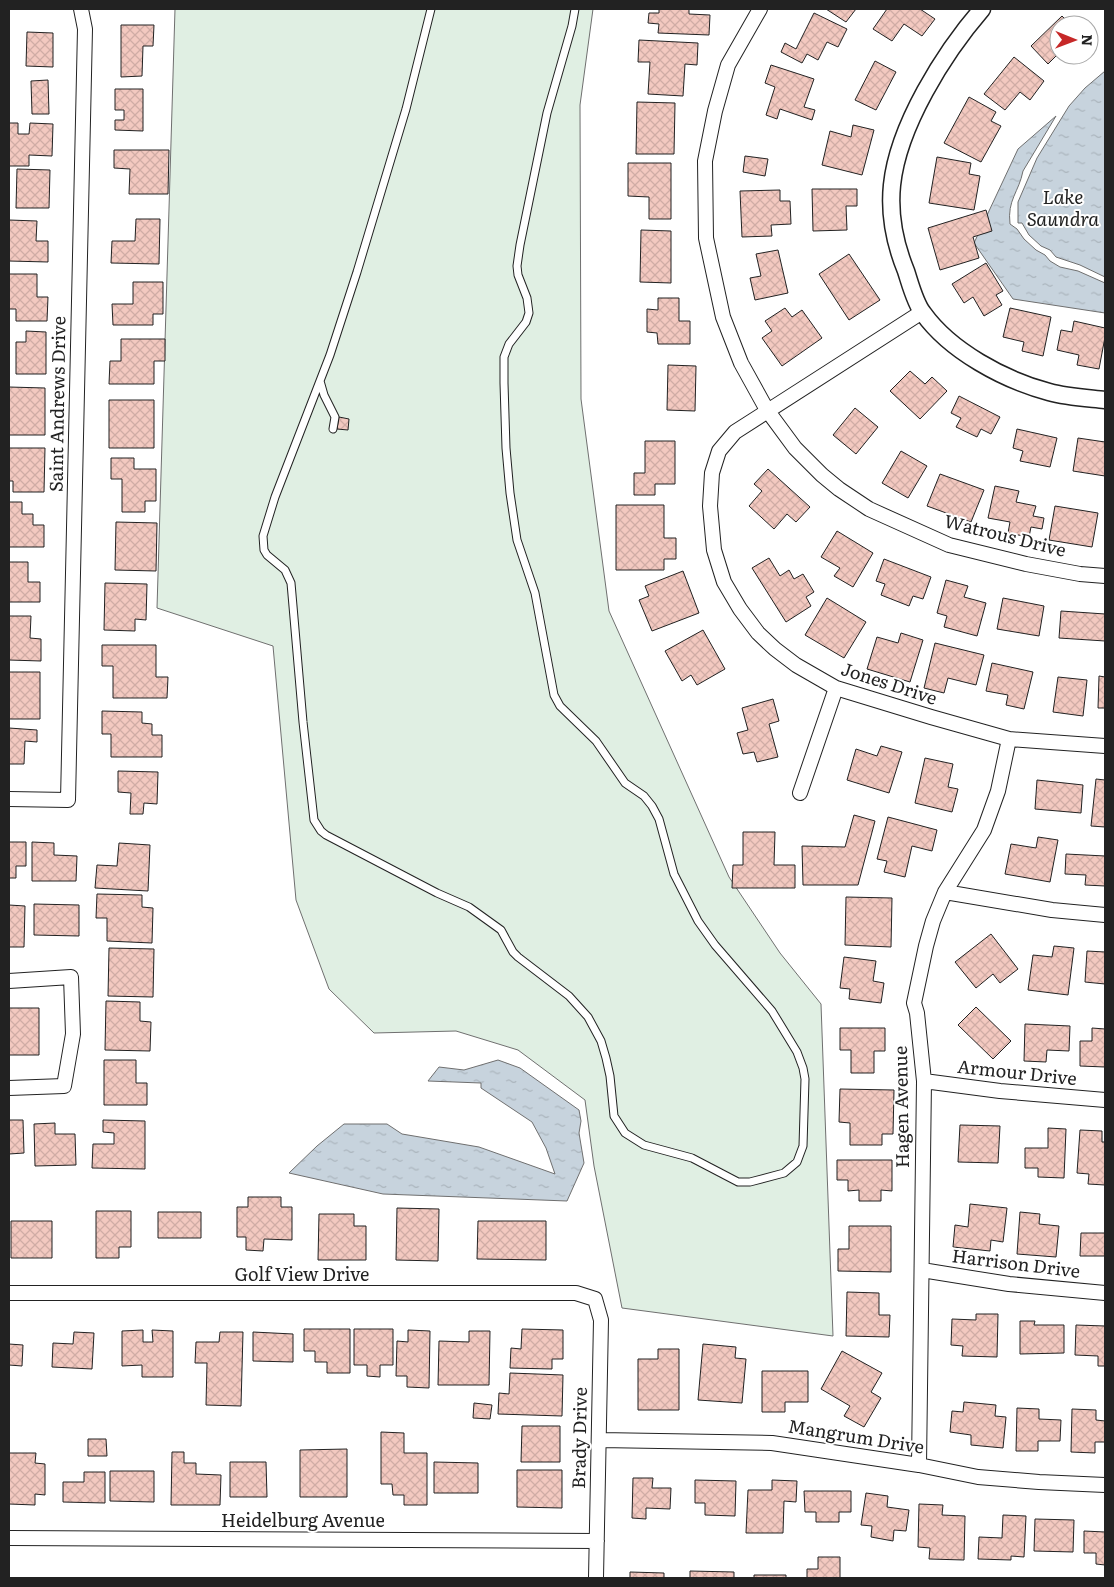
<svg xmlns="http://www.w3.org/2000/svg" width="1114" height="1587" font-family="Literata,serif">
<defs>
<pattern id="water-ripples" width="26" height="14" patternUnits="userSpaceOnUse" patternTransform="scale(1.25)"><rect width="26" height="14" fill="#c7d3dd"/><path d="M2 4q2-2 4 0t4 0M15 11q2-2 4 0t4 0" fill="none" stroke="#abb5bd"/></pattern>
<pattern id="building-cross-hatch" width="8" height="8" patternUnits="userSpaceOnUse" patternTransform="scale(1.25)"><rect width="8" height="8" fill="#f3c9c0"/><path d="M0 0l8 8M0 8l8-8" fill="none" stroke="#d0aca5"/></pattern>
</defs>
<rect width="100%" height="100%" fill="#fff"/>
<path fill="#e0efe3" stroke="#6f6f6f" d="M175,9H593L580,105L581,399L609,611L729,877L780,953L821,1004L833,1336L622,1308L594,1166L585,1100L518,1050L456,1031L374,1033L329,989L296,900L273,646L157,608Z"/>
<path fill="url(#water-ripples)" stroke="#6f6f6f" d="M1105,71V277L1080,265L1056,257L1050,250L1041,246L1029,235L1022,223H1018V202L1037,158L1069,106L1085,88Z
M1056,116L1023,171C1019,192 1007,200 1010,224L1017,229L1024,239L1036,250L1045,255L1050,261L1060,267L1078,271L1105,283V313L1013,299L974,243L1018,149Z
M498,1060L520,1068L579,1110L581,1121L579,1133L584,1163L567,1201L383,1194L289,1173L317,1146L344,1124H387L402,1134L479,1147L555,1174L546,1148L532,1122L481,1088V1083L428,1081L439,1067L464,1070Z"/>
<path fill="url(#building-cross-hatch)" stroke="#222" d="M659,9H689V14L710,15L709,35L658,33L659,24L648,23L649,13H659Z
M826,9H856L846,22Z
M887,9H920L935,19L922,36L904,24L892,41L873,29Z
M814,13L847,29L838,47L827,42L818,60L807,54L802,63L781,52L785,43L796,49Z
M1062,16L1071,25H1059V53L1048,64L1031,46Z
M121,25H154L153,46H143L142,76L121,77Z
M27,32L53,33V67L26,66Z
M639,40L698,43L697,65L685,64L683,96L648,94L650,62H638Z
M1014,57L1044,81L1030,100L1020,92L1005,110L984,94Z
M875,61L896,72L876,110L855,100Z
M771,65L814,79L804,107L815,110L812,120L780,109L777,119L766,115L775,87L765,83Z
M48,80L49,114H32L31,81Z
M115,89H143V131L115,130V120H124V110H115Z
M969,97L996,112L991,121L1001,126L981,162L944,143Z
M637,102L675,103L674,154H636Z
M9,123H18V134H29L30,123L53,124L52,156L29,155V166H9Z
M853,125L874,130L862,175L822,165L830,131L851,137Z
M114,150H169L168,194H129L130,169L114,168Z
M745,156L768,159L765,176L743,172Z
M937,157L971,163L969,174L980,176L974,210L929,203Z
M628,163H671V219H649V197L628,196Z
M17,169L50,170L49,208H16Z
M812,189H857V206H846L847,230L813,231Z
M780,190V201H790L791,224L771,225L772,236L742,237L740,191Z
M986,210L992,231L973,237L979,258L940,270L928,228Z
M136,219H160L159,264L111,263L112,241H135Z
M9,220L37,221L36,241H48V262L9,261Z
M641,230L671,231V283L640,282Z
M778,250L788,293L755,300L750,278L761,276L756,254Z
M849,254L880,300L849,320L819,274Z
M986,263L1003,291L996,295L1002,305L984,316L973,297L964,303L952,284Z
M9,274H37V297H48L47,321H16V309H9Z
M133,282H163V314H153V325H113L112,304H133Z
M658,298H679V321H690V344H658L657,333L647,332V309L658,310Z
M785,308L792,317L802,310L822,338L782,366L762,338L772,331L765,321Z
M1010,308L1051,317L1043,356L1022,351L1024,342L1003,337Z
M1074,321L1105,328V337L1099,369L1077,365L1079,355L1057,350L1061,330L1072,332Z
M26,331L46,332V374H16V342H26Z
M121,339H165V361H154V384H109L110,361H121Z
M668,365L696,366L695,411L667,410Z
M910,371L925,384L932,377L947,391L920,419L890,391Z
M9,387L45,388V435H9Z
M959,396L1000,417L991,434L981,429L977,437L956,427L961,418L951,413Z
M109,400H154V448H109Z
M855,408L878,427L856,454L833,435Z
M339,417L349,419L348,430L337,429Z
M1017,429L1057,438L1050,467L1020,461L1023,451L1013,448Z
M1078,438L1105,442V476L1073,471Z
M645,441H675V484H655V495H634V473H645Z
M9,448H45L44,492H13V481H9Z
M901,451L927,466L908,498L882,483Z
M111,458H134V469H156V501H145V512H122V479H111Z
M768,469L810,507L796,522L787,514L774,529L749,506L762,491L754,484Z
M940,474L984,490L971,522L927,506Z
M995,486L1019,491L1016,502L1036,506L1033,516L1044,518L1042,529L1031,527L1029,537L1008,533L1010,522L988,518Z
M9,502H22V514H33V525H44V547H9Z
M616,505H664V538H676V559H664V570H616Z
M1055,506L1098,513L1092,547L1049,540Z
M116,522L157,523L156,571L115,570Z
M837,531L873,553L853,587L834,576L840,568L821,557Z
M769,558L780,576L789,570L794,579L803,574L814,592L806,597L811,606L786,622L752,568Z
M884,559L931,577L923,599L913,596L909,606L881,595L885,584L876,581Z
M9,562H28V582H40V602H9Z
M683,571L699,613L652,631L639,600L649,596L645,586Z
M946,580L968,586L964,597L986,603L977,636L944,627L947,616L937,613Z
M105,583L147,584L146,620L135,619V631L104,630Z
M827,598L866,622L844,658L805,635Z
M1003,598L1044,606L1039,636L997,629Z
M1061,611L1105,614V641L1059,638Z
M9,616H31L30,638L41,639V661L9,660Z
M703,630L725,669L697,685L691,675L682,681L665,651Z
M901,633L923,640L910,682L867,669L877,637L898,643Z
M935,643L984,655L976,685L948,678L944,693L924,688Z
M102,645H156V677H168L167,698H113V666H102Z
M992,663L1033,672L1024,709L1006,705L1008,695L986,691Z
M9,672H40V719H9Z
M1099,676L1105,677V708H1098Z
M1058,677L1087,680L1083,716L1053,712Z
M773,699L779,721L769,724L778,757L757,762L754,752L743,754L737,733L748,730L742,708Z
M102,711L142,712V723L152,724V735H162V757H111V734H102Z
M9,728L37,730V742L25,741L24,764H9Z
M881,746L902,752L889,793L847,780L856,749L877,756Z
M925,758L953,764L948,787L958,789L952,812L915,803Z
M118,771L158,772L157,804L144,803L143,814H130L131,793L118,792Z
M1096,779L1105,780V827L1091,826Z
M1037,780L1083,785L1081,813L1035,809Z
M854,815L875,821L858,885H803L802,846L845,847Z
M888,817L937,830L932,851L912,846L905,877L884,872L887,861L877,859Z
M743,832H775L774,865H795V888H732L733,865H743Z
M1038,837L1058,840L1050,882L1005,874L1011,844L1036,848Z
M9,842H26V866H16V878H9Z
M32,842L54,843V855L77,856L76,881H32Z
M119,843L150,845L148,891L95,888L97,865L117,866Z
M1066,854L1105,856V886L1085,885L1086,875L1065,874Z
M97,894L142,895V907L153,908L152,943L107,941V918H96Z
M846,897L892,898L891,947L845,945Z
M34,904L79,905V936L34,935Z
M9,905L25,906L24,947H9Z
M991,934L1018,969L1000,983L993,974L976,988L955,962Z
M1054,946L1074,948L1068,995L1028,990L1033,955L1052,957Z
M109,948L154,949L153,997L108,996Z
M1087,951L1105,952V984L1085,982Z
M844,957L876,961L873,981L884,983L881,1003L849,999L850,989L840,988Z
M106,1001L140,1002V1021L151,1022L150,1051L105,1050Z
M976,1007L1011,1041L993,1059L958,1025Z
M9,1008H39V1055H9Z
M1025,1024L1070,1026L1069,1051L1047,1050L1046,1062L1024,1061Z
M840,1028H885V1051H874V1073H851V1050H840Z
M1092,1028L1105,1029V1067L1080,1066V1041H1092Z
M104,1060H136V1083H147V1105H104Z
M840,1089L894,1090L893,1134H882V1145H850V1123L839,1122Z
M9,1120H23L24,1153L9,1154Z
M103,1120L145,1121V1169L92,1168L93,1144H114V1133L103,1132Z
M55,1123V1134H75L76,1165L35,1166L34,1124Z
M960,1125L1000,1126L998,1163L958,1162Z
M1048,1128L1066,1129L1064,1178L1038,1177V1168H1025V1148H1048Z
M1080,1130L1102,1131V1142H1105V1185L1088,1184L1089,1174L1077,1173Z
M837,1160H892V1191L881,1190V1201H859V1190L848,1191V1180H837Z
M248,1197H281V1207H292V1240L264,1239L263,1251L246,1250V1237H237V1207H248Z
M970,1204L1007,1208L1003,1242L991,1240L990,1251L953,1247L955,1225L968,1227Z
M397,1208L439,1209L438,1261L396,1260Z
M96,1211H131V1247H119V1258H96Z
M158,1212H201V1238H158Z
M1020,1212L1040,1214L1039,1224L1059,1226L1056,1257L1017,1254Z
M319,1214H354V1226H366V1260H318Z
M11,1221H52V1258H11Z
M478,1221H546V1260L477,1259Z
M849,1226H891V1272L838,1271V1249H849Z
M1081,1233H1105V1256H1080Z
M847,1292L879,1293V1315H890L889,1337L846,1336Z
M976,1314H998L997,1357L962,1356L963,1346L951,1345L952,1319L976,1320Z
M1020,1321H1035L1034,1325H1064V1353L1020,1354Z
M1076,1325L1105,1326V1366H1098V1356L1075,1355Z
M304,1329H350V1373H327V1362H315V1351H304Z
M354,1329H393V1365H380V1377L367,1376V1365H354Z
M522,1329L563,1330V1359H552V1369L510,1368L511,1348L521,1349Z
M143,1330V1342H153L152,1330L173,1331V1377H142V1365L122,1366V1331Z
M408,1330L430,1331L429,1388L407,1387V1376H396L397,1341L408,1342Z
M469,1331H490L489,1385H438L439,1341L469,1342Z
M74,1332L94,1333L92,1369L52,1367L53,1343L73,1344Z
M220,1332H243L241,1406L206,1405L207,1363H195L196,1342H219Z
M253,1332L293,1334V1362L253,1361Z
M9,1344L23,1345L22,1366L9,1365Z
M703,1344L736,1347L735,1358L746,1359L742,1403L698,1400Z
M658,1349H679V1410H638V1359H658Z
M842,1351L882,1373L871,1392L881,1398L864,1427L844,1416L850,1406L821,1389Z
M762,1371H808V1402H785V1412H762Z
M510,1373L563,1375L562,1416L498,1414L499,1393L509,1394Z
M964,1402L996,1405L995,1416L1006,1417L1003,1448L971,1445V1435L950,1432L952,1411L963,1412Z
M474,1403L492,1405L490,1419L473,1418Z
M1017,1408L1039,1409V1419L1061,1420L1060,1441H1038V1451H1016Z
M1072,1409L1096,1410V1420L1105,1421V1442H1095V1453L1071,1452Z
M522,1426H560V1462H521Z
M381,1432L404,1433V1453H427V1505H404V1495H393L392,1484H381Z
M88,1439H106L107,1456H88Z
M347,1449V1497H300V1450Z
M172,1452H184V1463H196V1474L221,1475L220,1505H171Z
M9,1453H36L35,1463L45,1464V1495L35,1494V1505L9,1504Z
M230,1462H266L267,1497H230Z
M434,1462L478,1463V1493H434Z
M517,1470H562V1508L517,1507Z
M110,1471H154V1502L110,1501Z
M84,1472H105V1503L63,1502V1482H84Z
M633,1478H653L652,1488H671L670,1509L646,1508V1519L632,1518Z
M695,1480L736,1481L735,1516L705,1515V1503H695Z
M772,1480L797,1481L796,1502L784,1501L783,1533H746L748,1490H772Z
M804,1491H851V1512H839V1522H816V1512H805Z
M866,1493L888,1496L887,1507L909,1510L906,1531L894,1530L893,1541L871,1537L872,1526L861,1525Z
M919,1504L943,1505L942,1515L965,1516L964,1560L929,1559L930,1548L918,1547Z
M1003,1515L1026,1516L1024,1557L1011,1556V1560L978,1559L979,1537L1002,1538Z
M1035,1519L1074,1520L1073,1552L1034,1551Z
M1084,1531L1105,1532V1565L1096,1564V1553H1084Z
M818,1557H840V1578H807V1569H818Z
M690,1571L734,1572V1578H690Z
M630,1572L664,1573V1578H630Z
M754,1575H786V1578H754Z"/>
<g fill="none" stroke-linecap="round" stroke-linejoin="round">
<g stroke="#222" stroke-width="9">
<path id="service" d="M431,9L406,109L357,272L330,355L275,497L263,536L264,550L267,555L285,570L291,583L303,722L314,820L321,831L326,835L437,893L469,907L501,930L513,952L518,957L569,996L588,1017L601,1041L606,1058L610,1076L614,1116L625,1133L644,1145L692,1158L738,1182H750L784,1173L797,1162L803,1146L805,1079L803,1068L797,1052L772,1011L715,945L698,921L674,874L659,819L652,806L644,796L625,783L596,741L560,706L554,695L535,593L517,540L510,493L506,448L504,383V357L509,344L526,322L529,313L527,298L518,275L517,266L520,245L547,113L572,26L575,9
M320,381L324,395L335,417L333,429"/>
</g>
<g stroke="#222" stroke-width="16">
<path id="minor" d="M760,9L728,65L715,111L705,161L706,238L723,317L741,363L767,410L795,448L822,475L839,489L869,509L949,545L1026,564L1080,574L1105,576
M922,312L735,432L719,451L712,473L710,506L714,550L724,582L740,609L758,633L775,649L796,665L836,688L931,717L1009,739L1105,746
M800,793L836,688
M9,799L68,800L85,29L81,9
M945,892L1052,910L1105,915
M9,981L71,977L73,1034L64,1086L9,1088
M924,1081L1000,1091L1105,1100
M922,1270L1009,1284L1105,1293
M9,1293H576L595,1299L601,1320L596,1578
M600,1440L772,1443L919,1465L978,1477L1039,1482L1105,1485
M919,1465L924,1081L917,1013L914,1003L926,946L933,921L945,892L984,830L998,791L1009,739
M9,1538L597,1541"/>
</g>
<g stroke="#222" stroke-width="19">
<path id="tertiary" d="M982,9C944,53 898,126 892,185C889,214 895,244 906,271C910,283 915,303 923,313C950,351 1004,380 1049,392C1067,397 1087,398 1105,400"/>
</g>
<use href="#service" stroke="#fff" stroke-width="7"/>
<use href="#minor" stroke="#fff" stroke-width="14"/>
<use href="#tertiary" stroke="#fff" stroke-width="16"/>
</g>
<g text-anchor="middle" stroke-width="4" stroke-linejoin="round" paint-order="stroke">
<g font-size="18" fill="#222" stroke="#fff">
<text transform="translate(58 404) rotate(-89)" y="6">Saint Andrews Drive</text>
<text transform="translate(1005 536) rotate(14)" y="6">Watrous Drive</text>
<text transform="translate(889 684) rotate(18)" y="6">Jones Drive</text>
<text transform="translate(1017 1073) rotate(6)" y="6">Armour Drive</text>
<text transform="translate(902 1107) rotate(-91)" y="6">Hagen Avenue</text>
<text transform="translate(1016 1264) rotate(7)" y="6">Harrison Drive</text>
<text x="302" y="1281">Golf View Drive</text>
<text transform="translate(856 1437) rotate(9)" y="6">Mangrum Drive</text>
<text transform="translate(580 1438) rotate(-89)" y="6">Brady Drive</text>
<text x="303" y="1527">Heidelburg Avenue</text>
</g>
<g font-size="19" font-style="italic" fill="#222" stroke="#fff">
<text x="1063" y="204">Lake<tspan x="1063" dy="22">Saundra</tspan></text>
</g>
</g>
<rect width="1114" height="1587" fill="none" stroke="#222222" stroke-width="20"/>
<g transform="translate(1074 40) rotate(91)"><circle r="24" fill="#ffffff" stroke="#a7a7a7"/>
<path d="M0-4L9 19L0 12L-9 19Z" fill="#c62828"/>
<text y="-8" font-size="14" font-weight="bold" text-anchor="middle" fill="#222222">N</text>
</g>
</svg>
